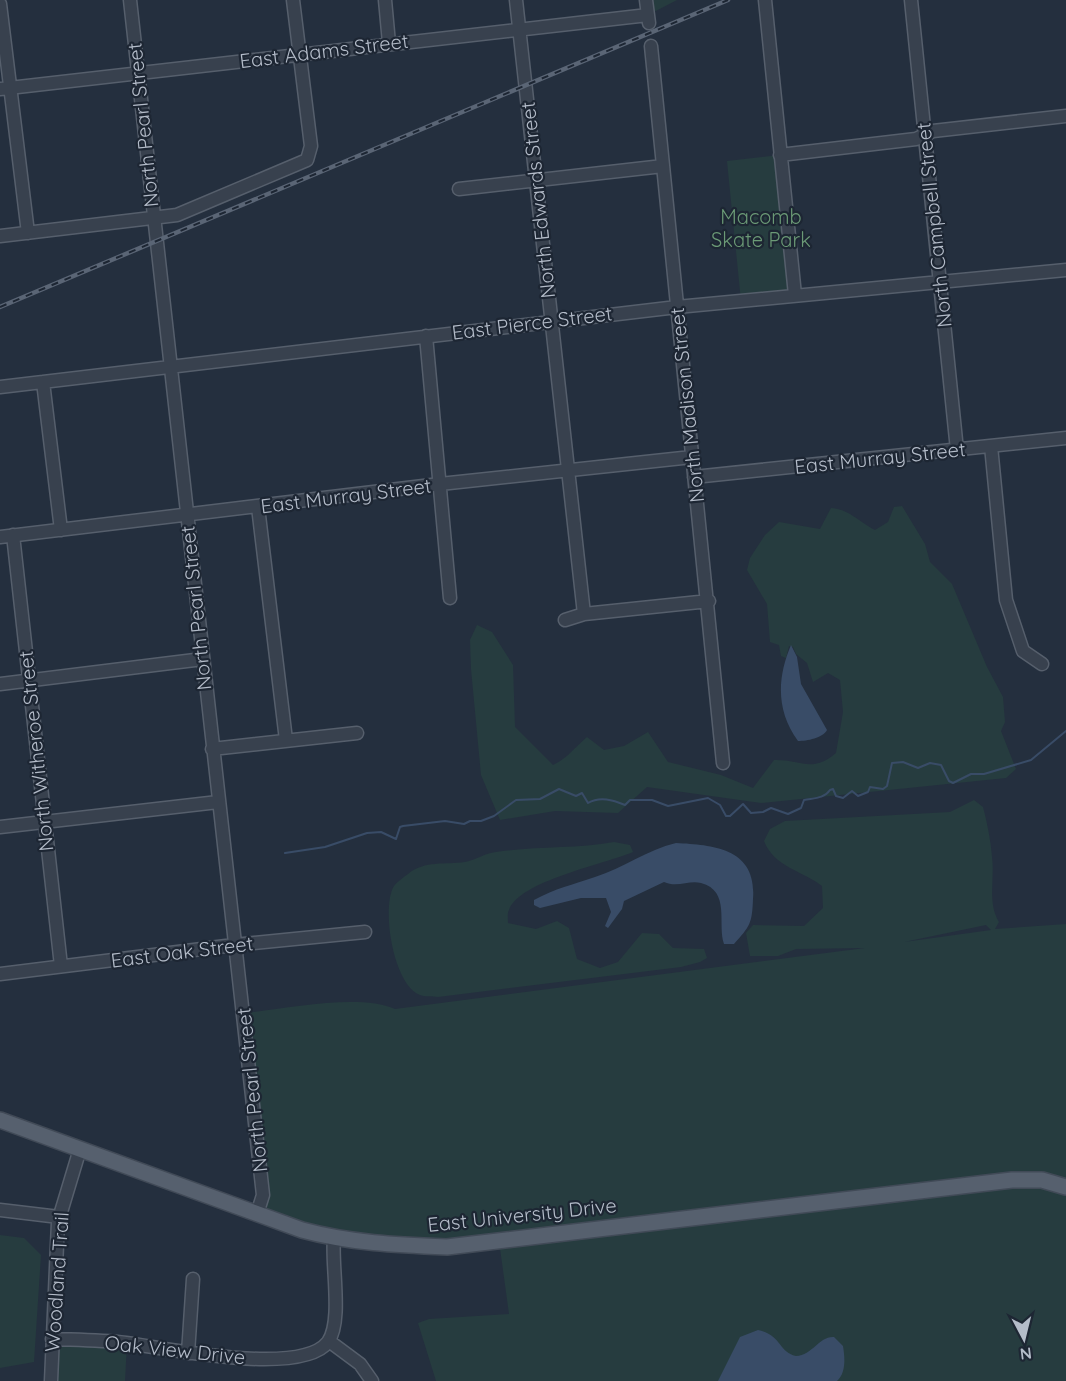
<svg xmlns="http://www.w3.org/2000/svg" width="1066" height="1381" font-family="Quicksand,sans-serif">
<rect width="100%" height="100%" fill="#242f3e"/>
<path fill="#263c3f" fill-rule="evenodd" d="M646,0H677L648,15Z
M780,155L795,295L741,301L727,161Z
M902,506L925,544L930,562L952,584L987,667L1003,697L1005,722L1001,731L1016,769L1006,778L761,803L647,787L618,813L555,811L500,820L481,775L471,669L470,640L477,625L492,632L513,665L515,727L553,765C568,758 574,748 587,737L604,750L624,746L648,732L668,762L721,775L753,788L774,760C801,759 811,774 836,753L843,712L840,680L828,673L813,682L807,663L796,654L793,647L789,646L786,658L781,656L779,645L770,642L767,604L747,570L750,558L765,535L779,522L820,529L831,508C849,509 859,522 875,530L888,522L894,507Z
M974,800L983,807C987,822 991,842 992,857C995,879 987,902 999,922L995,929L1066,924V1381H436L418,1323L429,1319L509,1314L499,1241H350L260,1208L244,1013C285,1009 359,993 395,1009L865,948L796,949L778,956H750L746,933L753,925L804,926L823,908L822,886C803,871 774,867 764,841L770,829L785,821L950,812ZM986,925L991,930L904,942Z
M614,842L630,845L633,852C605,864 519,881 509,910C507,913 508,920 508,923L536,929L557,921L569,928L577,959L600,968L618,962L642,933L659,934L673,948L704,949L707,958L700,962L681,967L438,997C433,996 424,997 420,995C393,985 381,907 394,886C397,882 404,877 408,874C425,860 445,865 465,862C476,860 485,853 496,852C535,846 575,849 614,842Z
M0,1235L24,1238L41,1255L34,1362L0,1368Z
M52,1339L127,1343L125,1381H51Z"/>
<path fill="#394c67" d="M791,645L797,657L801,684L827,730C823,738 807,741 798,741C776,711 777,678 791,645Z
M676,843C715,845 757,849 753,899C752,924 750,926 734,944H724C717,924 731,891 701,883C689,880 677,888 664,882L624,901L622,909L608,928L605,926L611,912L606,898H581L540,908L534,905V900C556,888 572,885 595,877C623,868 647,850 676,843Z
M758,1330C782,1335 778,1352 796,1356C813,1355 819,1336 834,1337L843,1346C845,1358 846,1373 837,1381H718L740,1337Z"/>
<g fill="none" stroke-linecap="round" stroke-linejoin="round">
<path stroke="#394c67" stroke-width="2" d="M285,853L325,847L367,833L381,832L396,839L400,827L403,826L445,821L464,824L470,821H481L494,816L516,800L540,799L559,789L576,796L582,793L588,803C600,796 613,800 625,805L630,800H652L668,806L708,798L720,805L726,816H730L743,804L751,813L763,812L771,808L788,814L801,808L804,800C813,798 824,799 830,790L833,789L836,796L843,798L852,791L858,796L868,792L870,787L883,789L887,786L892,763L903,762L918,768L930,763L941,765L949,781L953,783L971,774H984L1031,760L1066,731"/>
<g stroke="#565f6c" stroke-width="15">
<path id="minor" d="M130,0L263,1195L257,1214
M385,0L389,43
M516,0L584,614
M646,0L649,23
M765,0L795,295
M911,0L957,450
M0,4L28,233
M651,46L723,763
M0,89L648,15
M780,155L916,139L933,131L1066,116
M459,189L663,166
M0,236L177,215L307,160L311,146L293,0
M426,336L450,598
M43,382L61,530
M0,387L677,307L1066,270
M991,446L1006,600L1023,651L1042,664
M694,477L1066,438
M258,507L286,740
M13,535L61,966
M0,537L440,484L692,457
M565,620L584,614L709,601
M0,684L203,659
M212,749L357,733
M0,827L218,802
M0,974L234,945L365,932
M0,1210L59,1217
M52,1339C77,1340 101,1340 126,1343C165,1348 301,1377 328,1342C343,1321 331,1264 334,1238
M329,1341L360,1364L372,1381
M188,1353L193,1279
M51,1381L58,1222L80,1149"/>
</g>
<g stroke="#414a57" stroke-width="18">
<path id="major" d="M0,1120L302,1230C350,1243 397,1245 447,1247L1012,1180H1042L1066,1187"/>
</g>
<use href="#minor" stroke="#38414e" stroke-width="12"/>
<use href="#major" stroke="#56606e" stroke-width="15"/>
<g stroke="#5a6575" stroke-width="4.5">
<path id="rail" d="M0,307L728,0"/>
</g>
<use href="#rail" stroke="#1d2633" stroke-width="2" stroke-dasharray="7" stroke-linecap="butt"/>
</g>
<g text-anchor="middle" stroke-width="4.5" stroke-linejoin="round" paint-order="stroke">
<g font-size="20" fill="#b4bcc9" stroke="#1d2633">
<text transform="translate(324 51) rotate(-7)" y="7">East Adams Street</text>
<text transform="translate(143 125) rotate(-96)" y="7">North Pearl Street</text>
<text transform="translate(538 200) rotate(-96)" y="7">North Edwards Street</text>
<text transform="translate(934 225) rotate(-96)" y="7">North Campbell Street</text>
<text transform="translate(532 323) rotate(-7)" y="7">East Pierce Street</text>
<text transform="translate(687 405) rotate(-96)" y="7">North Madison Street</text>
<text transform="translate(880 458) rotate(-6)" y="7">East Murray Street</text>
<text transform="translate(346 496) rotate(-7)" y="7">East Murray Street</text>
<text transform="translate(196 608) rotate(-96)" y="7">North Pearl Street</text>
<text transform="translate(36 751) rotate(-96)" y="7">North Witheroe Street</text>
<text transform="translate(182 952) rotate(-7)" y="7">East Oak Street</text>
<text transform="translate(252 1090) rotate(-96)" y="7">North Pearl Street</text>
<text transform="translate(522 1215) rotate(-6)" y="7">East University Drive</text>
<text transform="translate(57 1282) rotate(-86)" y="7">Woodland Trail</text>
<text transform="translate(175 1350) rotate(6)" y="7">Oak View Drive</text>
</g>
<g font-size="20" fill="#6b9a76" stroke="#1d2633">
<text x="761" y="224">Macomb<tspan x="761" dy="23">Skate Park</tspan></text>
</g>
</g>
<g transform="translate(1024 1339) rotate(173)" stroke="#1d2633" stroke-width="4.5" paint-order="stroke">
<path d="M0-4.5L10 22L0 15L-10 22Z" fill="#b4bcc9"/>
<text y="-9" font-size="16" font-weight="bold" text-anchor="middle" fill="#b4bcc9">N</text>
</g>
</svg>
